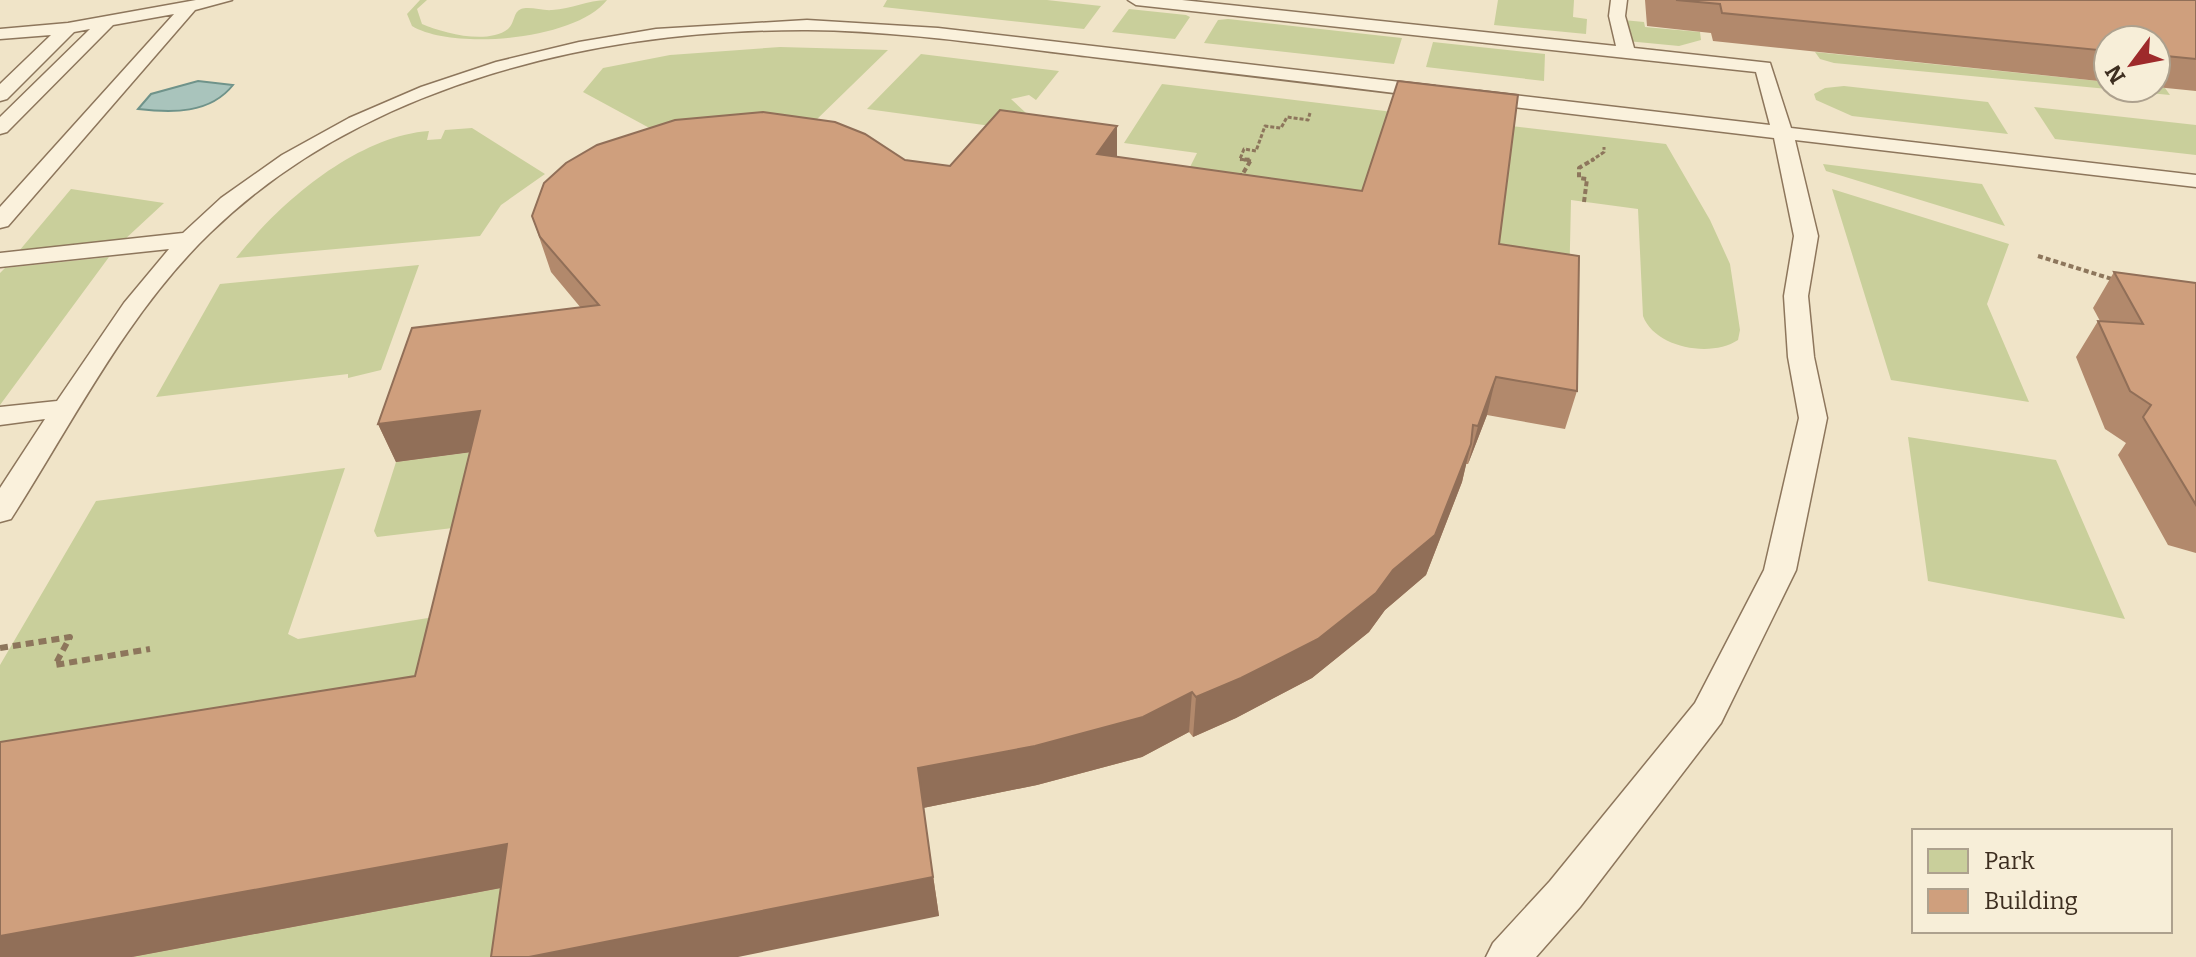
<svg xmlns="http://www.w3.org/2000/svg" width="2196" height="957" font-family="Bitter,serif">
<rect width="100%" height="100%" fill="#f0e4c8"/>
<path fill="#c9cf9b" d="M420,0H427L417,9L422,24C443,33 487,45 508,29C515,23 513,12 521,9C529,6 543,11 552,10C572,9 587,0 607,0C576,40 454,51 412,26L407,14Z
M887,0H1047L1101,6L1084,29L883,7Z
M1498,0H1574L1573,17L1587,19L1586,34L1494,25Z
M1129,9L1186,15L1190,17L1175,39L1112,32Z
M1228,19L1402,38L1394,64L1204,43L1218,20Z
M1623,20L1644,22L1645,27L1700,32L1701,40L1679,46L1627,41Z
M1433,42L1545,54L1544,81L1426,67Z
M780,47L888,50L813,123L655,131L583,92L603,68L670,55Z
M1815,52L2108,82V88H2165L2170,95L1834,63L1820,59Z
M921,54L1059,71L1036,100L1029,95L1011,99L1026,113L1013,129L867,109Z
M1162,84L1393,112L1357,225L1187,173L1197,153L1124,143Z
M1844,86L1988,102L2008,134L1852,116L1816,100L1814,94L1825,88Z
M2034,107L2196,125V155L2055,139Z
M1511,126L1666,144L1710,220L1730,264L1740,330L1738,340C1711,358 1655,348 1643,316L1638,209L1571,200L1569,291L1491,279Z
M472,128L545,174L501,205L480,236L236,258C280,202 357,136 429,131L427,140L441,139L445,130Z
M1823,164L1982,184L2005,226L1826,171Z
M71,189L164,203L123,241L19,251Z
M1832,189L2009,244L1987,304L2029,402L1891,380Z
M109,257L0,405V273L5,268Z
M419,265L381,370L348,378V374L156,397L220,284Z
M1908,437L2056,460L2125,619L1928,581Z
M495,449L478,525L377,537L374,531L396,462Z
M345,468L288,634L298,639L459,613L436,716L0,788V665L96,501Z
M528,883L518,957H132Z"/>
<path fill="#a9c4bc" stroke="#6f938a" stroke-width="2" d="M198,81L233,85C210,114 172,113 138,109L151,94Z"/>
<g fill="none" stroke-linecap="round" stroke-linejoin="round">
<g stroke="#8d765c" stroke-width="3">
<path id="lane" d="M196,0H232L195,10L8,226L0,228V207L174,14L113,25L7,132L0,134V117L90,29L74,32L7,99L0,101V84L51,35L0,39V29L68,23Z
M1128,0H1182L1616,46L1609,16L1611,0H1627L1625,16L1634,48L1770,63L1791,128L2196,175V187L1795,140L1818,236L1808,296L1814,357L1827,418L1796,570L1721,723L1580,907L1536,957H1486L1493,943L1550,881L1695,703L1764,570L1799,418L1788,357L1784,296L1794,236L1774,138L1479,103L1469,97L1479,91L1770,125L1756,72L1136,5Z
M807,20L938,28L1435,86L1444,92L1435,98C1321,84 1207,70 1093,57C999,46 904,31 808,30C599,29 364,83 210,233C127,313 73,422 11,519L0,522V488L45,419L0,425V407L57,401L124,303L169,249L0,267V253L183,233L221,198L282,155L349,118L421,87L496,62L579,42L656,29Z"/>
</g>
<path stroke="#8d765c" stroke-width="3" stroke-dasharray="4 2" stroke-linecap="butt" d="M1251,161L1240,159L1244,149L1256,151L1265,126L1281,128L1287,117L1308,120L1310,113
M1591,161L1604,152V147"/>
<path stroke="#8d765c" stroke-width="4" stroke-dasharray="5 3" stroke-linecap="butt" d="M1237,175H1242L1251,160L1240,159
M1584,202L1587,179L1579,178V168L1594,159
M2038,256L2115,280"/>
<path stroke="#8d765c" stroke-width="6" stroke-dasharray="8 5" stroke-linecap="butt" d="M0,648L70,637L55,665L150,649"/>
<use href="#lane" fill="#faf1dc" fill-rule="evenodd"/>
</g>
<path fill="#b2896c" d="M1645,0H2196V91L2156,87V40H2108V82L1713,41L1711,33L1647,26Z
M1117,126V157L1499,244L1577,391L1565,429L1487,415L1468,464H1466L1462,482L1426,575L1385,610L1369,632L1312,678L1236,718L1193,737L1189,732L1142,757L1037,785L923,808L939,916L501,888L132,957L415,676L470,452L396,462L378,424L581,308L551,272L532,216L905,160L950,166Z
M2114,272L2196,283V553L2168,545L2118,455L2126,443L2105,429L2076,357L2098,321H2100L2093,308Z"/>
<path fill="#916f58" d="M1117,126V158L1097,154Z
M1496,377L1487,415L1468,464L1478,426Z
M480,411L495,449L396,462L378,424Z
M1471,444L1462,482L1426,575L1385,610L1369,632L1312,678L1236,718L1193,737L1196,697Z
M1192,692L1189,732L1142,757L1037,785L923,808L939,916L738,957H529L918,768Z
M507,844L528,883L132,957H0V936Z"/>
<path fill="#cf9f7d" stroke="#916f58" stroke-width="2" d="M1676,0H2196V59L2156,55V40H2108V51L1722,13L1720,4Z
M1398,81L1518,95L1499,244L1579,256L1577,391L1496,377L1478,426L1473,425L1471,444L1435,535L1393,570L1376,593L1318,639L1241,678L1196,697L1192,692L1143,717L1035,746L918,768L933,877L529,957H491L507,844L0,936V742L415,676L480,411L378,424L412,328L599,305L540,237L532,216L544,183L566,163L597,145L675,120L763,112L835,122L865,134L905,160L950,166L1000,110L1117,126L1097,154L1362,191Z
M2114,272L2196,283V505L2143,417L2151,405L2130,391L2098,321L2143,324Z"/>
<rect x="1912" y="829" width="260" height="104" fill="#f7eed8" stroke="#ada18e" stroke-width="2"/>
<rect x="1928" y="849" width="40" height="24" fill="#c9cf9b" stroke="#ada18e" stroke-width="2"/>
<text x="1984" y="869" font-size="24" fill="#3d2e20">Park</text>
<rect x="1928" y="889" width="40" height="24" fill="#cf9f7d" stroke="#ada18e" stroke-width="2"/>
<text x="1984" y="909" font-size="24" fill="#3d2e20">Building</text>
<g transform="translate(2132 64) rotate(238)"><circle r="38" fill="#f7eed8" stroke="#ada18e" stroke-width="2"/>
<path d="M0-6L14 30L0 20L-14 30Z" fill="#9e2a2b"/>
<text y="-12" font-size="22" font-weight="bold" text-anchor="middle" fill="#3d2e20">N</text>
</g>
</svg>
